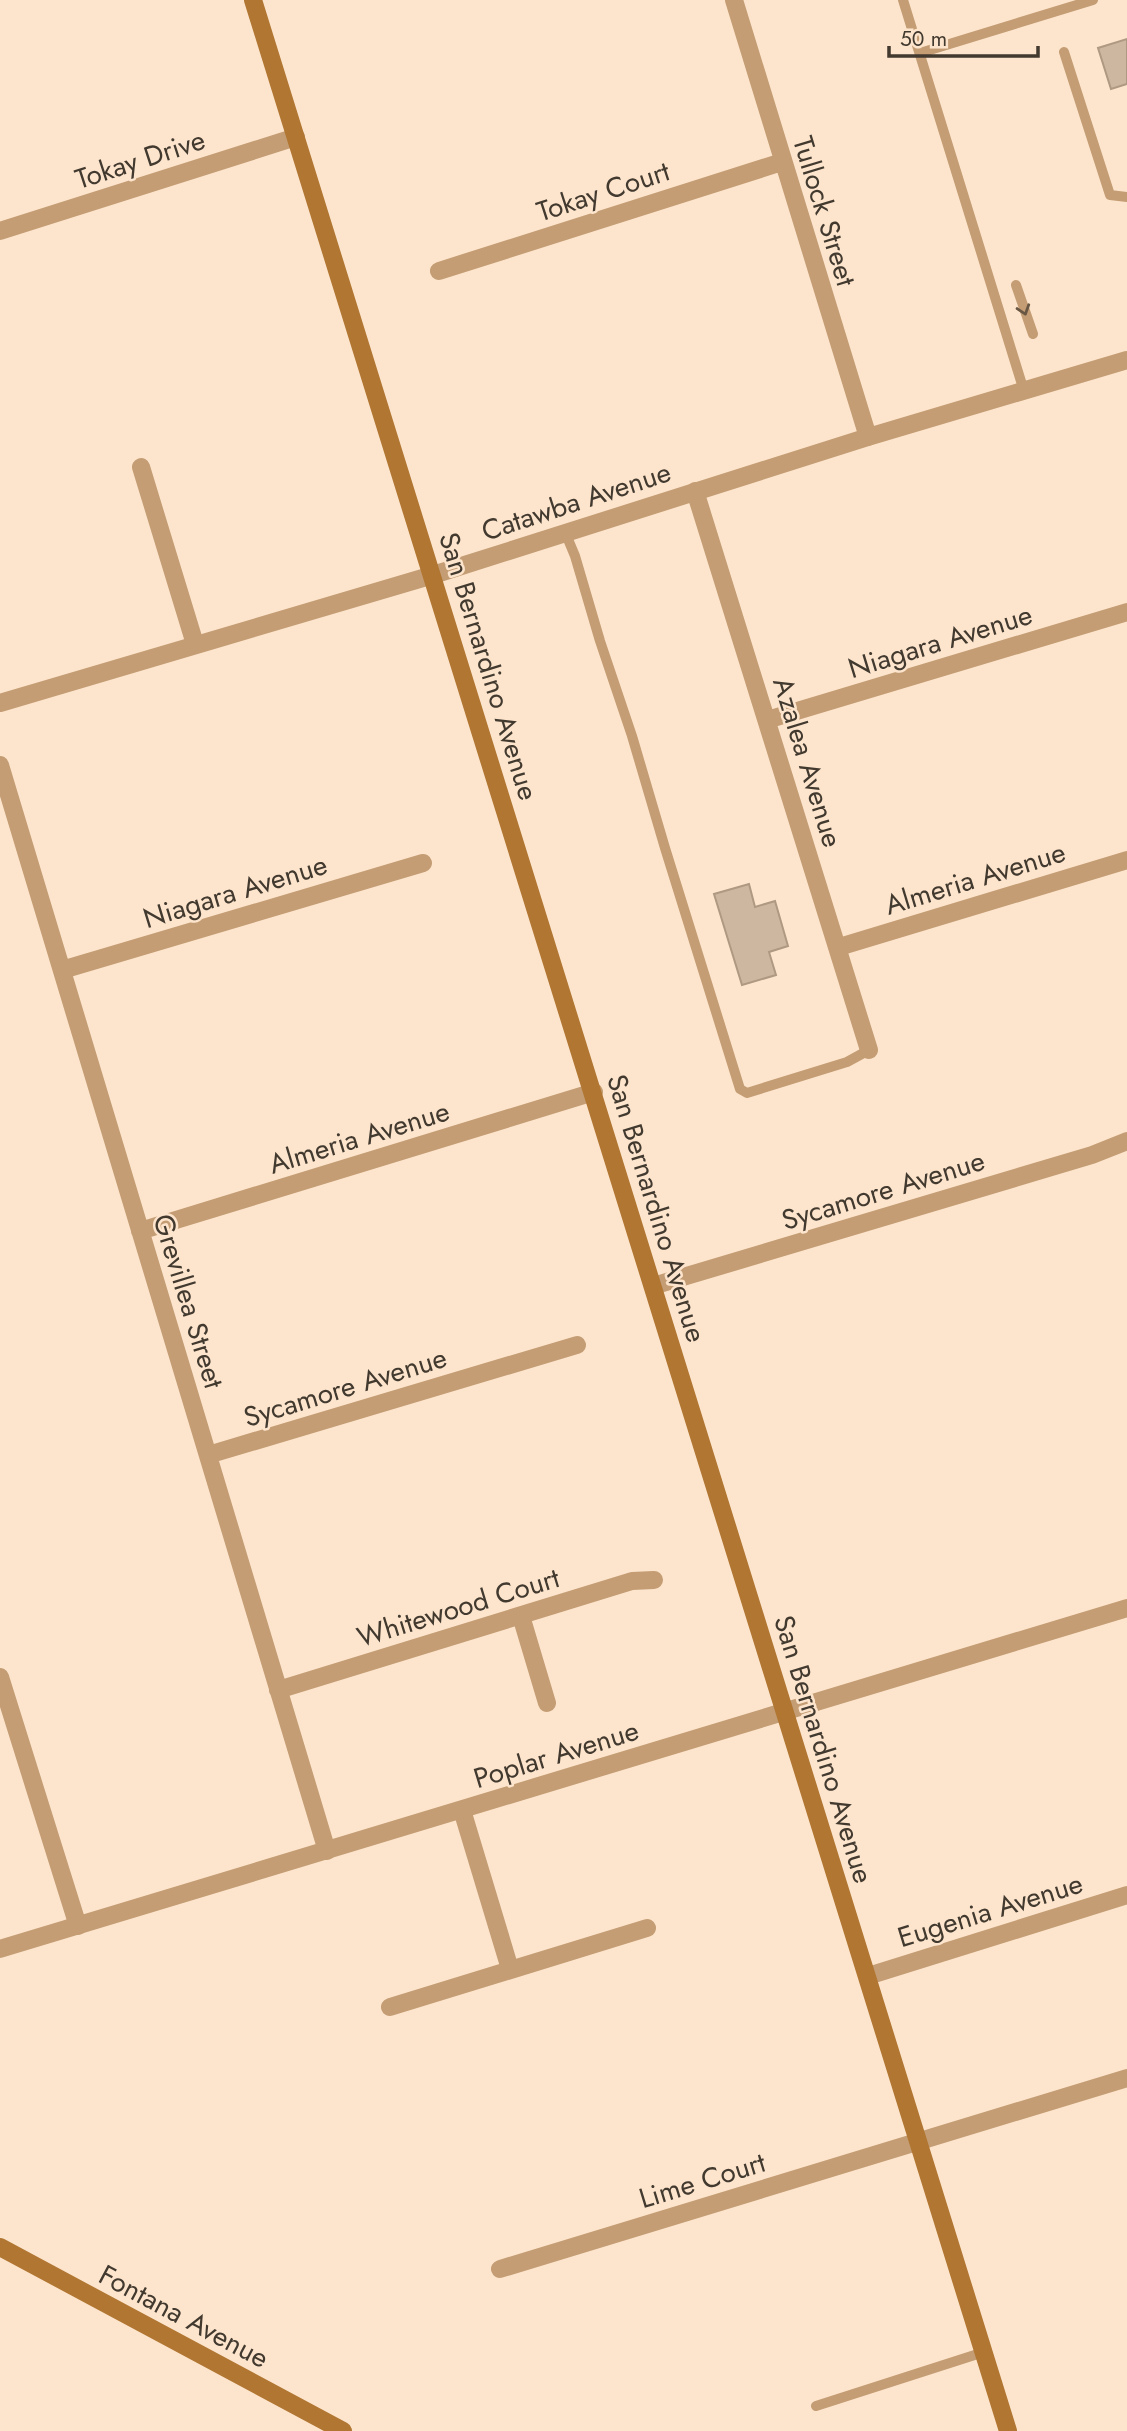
<svg xmlns="http://www.w3.org/2000/svg" width="1127" height="2431" font-family="Jost,sans-serif">
<rect width="100%" height="100%" fill="#fde5cd"/>
<path fill="#ceb7a0" stroke="#af9982" stroke-width="2" d="M1127,39V84L1111,89L1098,48Z
M749,884L755,907L775,901L788,946L769,952L776,975L742,985L714,894Z"/>
<g fill="none" stroke-linecap="round" stroke-linejoin="round">
<path stroke="#c49d74" stroke-width="10" d="M903,0L1024,391
M1064,52L1110,195L1127,197
M920,53L1093,0
M1016,285L1033,334
M565,532L575,556L600,641L632,736L665,848L740,1089L747,1093L847,1062L869,1050
M816,2406L984,2352"/>
<path stroke="#c49d74" stroke-width="18" d="M734,0L868,437
M0,231L296,137
M439,271L782,162
M141,467L195,644
M695,491L869,1050
M767,720L1127,612
M0,765L327,1851
M839,947L1127,860
M62,970L423,863
M140,1231L594,1092
M653,1286L1092,1155L1127,1141
M208,1455L577,1345
M521,1616L547,1703
M0,1677L78,1926
M278,1690L632,1581L654,1580
M462,1810L510,1969
M868,1976L1127,1895
M390,2007L647,1928
M500,2269L1127,2078"/>
<path stroke="#c49d74" stroke-width="18" d="M0,703L433,575L868,437L1127,360
M0,1949L1127,1608"/>
<path stroke="#b07632" stroke-width="18" d="M253,0L1008,2431
M0,2247L343,2431"/>
</g>
<defs><path id="oneway-chevron" d="M-2-3.5L2.5 0L-2 3.5" fill="none" stroke-width="1.6" stroke-linecap="round" stroke-linejoin="round" transform="scale(1.75)"/></defs>
<use stroke="#695744" href="#oneway-chevron" transform="translate(1024 310) rotate(72)"/>
<g text-anchor="middle" stroke-width="5" stroke-linejoin="round" paint-order="stroke">
<g font-size="28" fill="#42392f" stroke="#fde5cd">
<text transform="translate(140 159) rotate(-18)" y="10">Tokay Drive</text>
<text transform="translate(603 191) rotate(-18)" y="10">Tokay Court</text>
<text transform="translate(825 211) rotate(73)" y="10">Tullock Street</text>
<text transform="translate(576 501) rotate(-18)" y="10">Catawba Avenue</text>
<text transform="translate(940 641) rotate(-17)" y="10">Niagara Avenue</text>
<text transform="translate(489 666) rotate(73)" y="10">San Bernardino Avenue</text>
<text transform="translate(808 762) rotate(73)" y="10">Azalea Avenue</text>
<text transform="translate(975 878) rotate(-17)" y="10">Almeria Avenue</text>
<text transform="translate(235 891) rotate(-17)" y="10">Niagara Avenue</text>
<text transform="translate(359 1137) rotate(-17)" y="10">Almeria Avenue</text>
<text transform="translate(883 1190) rotate(-17)" y="10">Sycamore Avenue</text>
<text transform="translate(657 1208) rotate(73)" y="10">San Bernardino Avenue</text>
<text transform="translate(189 1301) rotate(73)" y="10">Grevillea Street</text>
<text transform="translate(345 1387) rotate(-17)" y="10">Sycamore Avenue</text>
<text transform="translate(458 1607) rotate(-17)" y="10">Whitewood Court</text>
<text transform="translate(824 1749) rotate(73)" y="10">San Bernardino Avenue</text>
<text transform="translate(556 1754) rotate(-17)" y="10">Poplar Avenue</text>
<text transform="translate(990 1910) rotate(-17)" y="10">Eugenia Avenue</text>
<text transform="translate(702 2180) rotate(-17)" y="10">Lime Court</text>
<text transform="translate(184 2316) rotate(28)" y="10">Fontana Avenue</text>
</g>
</g>
<path d="M889 46v10h149v-10" fill="none" stroke="#42392f" stroke-width="3.5"/>
<text x="900" y="46" font-size="21" fill="#42392f" stroke="#fde5cd" stroke-width="5" paint-order="stroke">50 m</text>
</svg>
